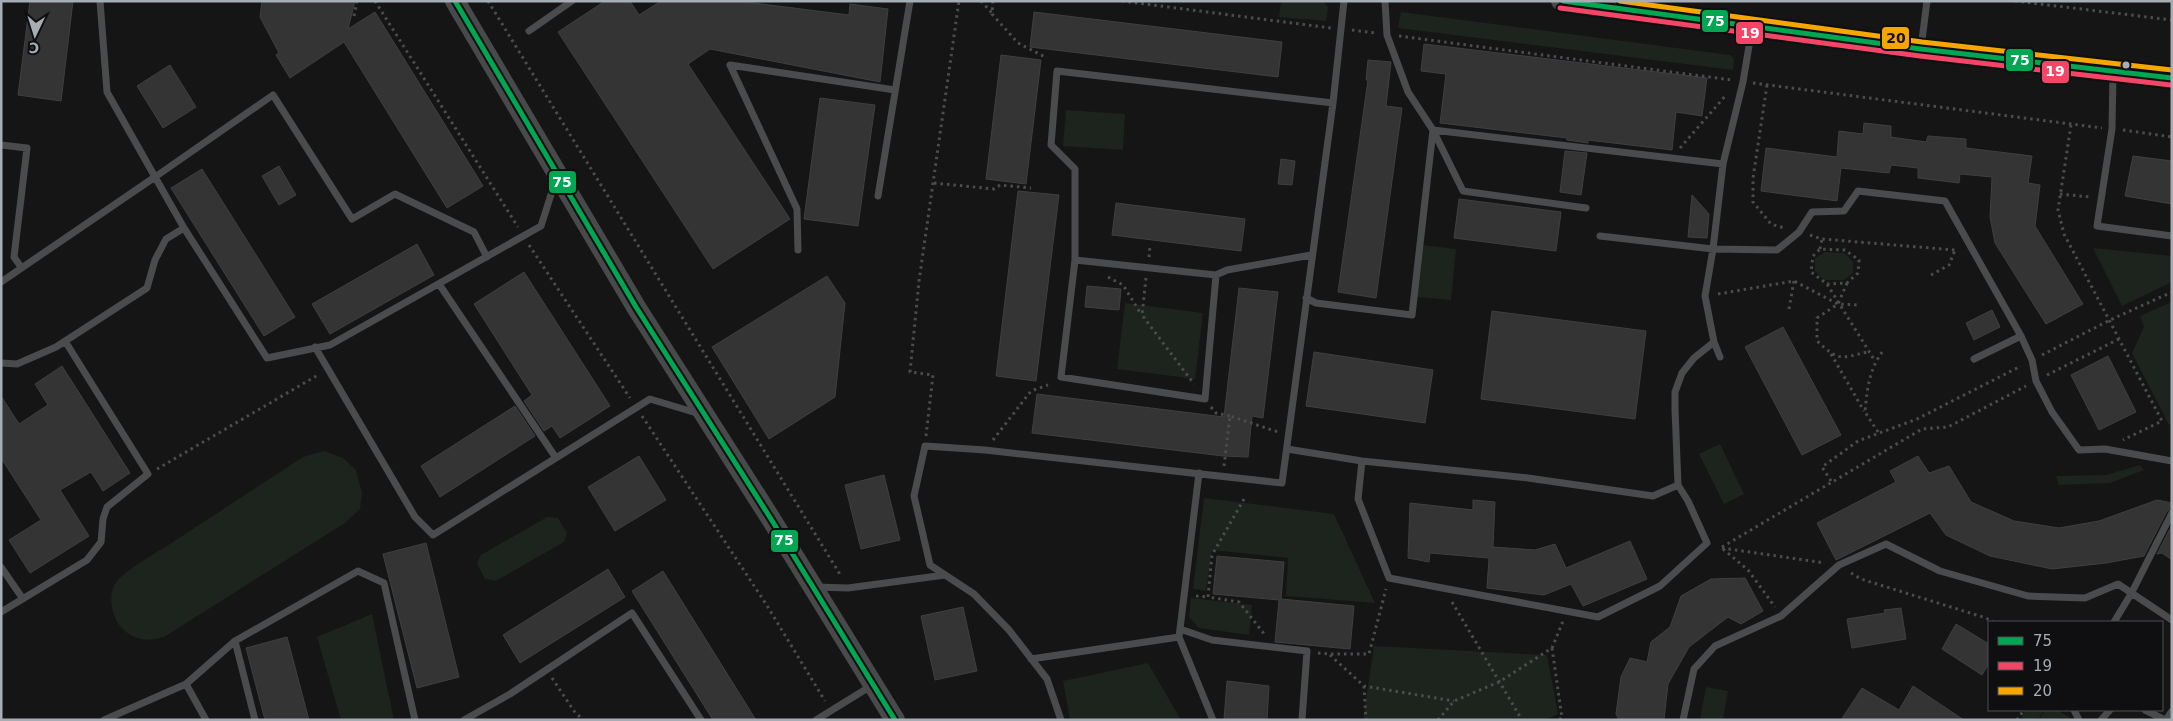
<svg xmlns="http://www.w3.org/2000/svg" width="2173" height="721" font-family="'DejaVu Sans',sans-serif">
<rect width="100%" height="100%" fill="#151515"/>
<path fill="#1d231d" d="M1281,1H1323L1328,7L1326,21L1279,17Z
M1401,12L1730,55L1734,59L1733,70L1398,28Z
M1066,110L1125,114L1123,150L1063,146Z
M1422,245L1456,249L1451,300L1417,297Z
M2093,248L2172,256V282L2122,306Z
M1825,252L1844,253L1853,262V273L1844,280H1824L1815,271V258Z
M2172,302V421L2169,425L2132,353L2144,327L2140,316Z
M1125,303L1203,313L1195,379L1117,369Z
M1720,444L1744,494L1724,504L1699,454Z
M324,451L343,458L356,470L362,493L360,509L345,523L164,637C149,641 139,641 126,632C112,622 106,594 117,581C125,571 158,551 170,544C214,515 259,486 303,457Z
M2140,465L2144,470L2110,483L2059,485L2056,476L2106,475Z
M1204,498L1334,514L1375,603L1286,596L1288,558L1212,550L1206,591L1193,589Z
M547,517L558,518L567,533L564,542L496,581L485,579L477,563L481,555Z
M1191,598L1252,605L1249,635L1199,628L1189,617Z
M372,614L394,720H341L317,637Z
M1374,646L1547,655L1558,714L1545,720H1363Z
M1148,663L1181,720H1070L1063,681Z
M1706,687L1728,691L1723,720H1700Z
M2026,710H2044L2038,720H2020Z
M2045,710H2057L2074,720H2039Z"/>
<path fill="#343435" stroke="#3d3f41" d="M30,1H73L61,101L18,95Z
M262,1H355L348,29L375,12L483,186L447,208L344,42L290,78L276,55L279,53L260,17Z
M605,1H630L639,15L661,1H738L849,15L850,4L888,9L880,82L710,49L688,64L790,219L713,269L558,32Z
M1034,12L1282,42L1278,77L1030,47Z
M1424,44L1707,78L1702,116L1676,112L1672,150L1588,140V143L1567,140V138L1440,123L1446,74L1421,71Z
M1001,55L1041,60L1026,184L986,179Z
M1368,60L1391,62L1386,106L1402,108L1376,298L1338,292L1368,80H1366Z
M170,65L196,107L163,128L137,86Z
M820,98L875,105L858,226L804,219Z
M1864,123L1891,126V137L1926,142L1928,136L1966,139V148L2032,156L2028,183L2040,185L2035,226L2083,304L2046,324L1995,243L1990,217L1992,177L1960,174L1959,183L1918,178V168L1891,165L1889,173L1841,168L1837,201L1761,191L1766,148L1837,157L1839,131L1863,134Z
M1565,151L1587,153L1581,195L1560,192Z
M2133,156L2172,161V204L2125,196Z
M1281,159L1295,161L1292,185L1278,184Z
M279,166L296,195L279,205L262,176Z
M202,169L295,317L264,336L171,188Z
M1018,191L1059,195L1036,381L996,376Z
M1692,195L1709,214L1707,238L1688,237Z
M1459,199L1561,212L1556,251L1454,238Z
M1116,203L1245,219L1241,251L1112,235Z
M417,244L434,275L330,334L312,304Z
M524,272L610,406L560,438L552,426L544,431L524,401L532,395L474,304Z
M827,276L845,303L835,397L769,439L712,347Z
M1087,286L1121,289L1119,310L1085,307Z
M1239,288L1278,292L1263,418L1252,416L1248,457L1223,456L1032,433L1037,394L1224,417Z
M1992,310L2000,327L1974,340L1966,323Z
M1492,311L1646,331L1635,419L1481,399Z
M1783,327L1841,435L1802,455L1745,347Z
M1314,352L1433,370L1425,423L1306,406Z
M2108,356L2136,412L2099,430L2071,375Z
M62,366L130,473L103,491L91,472L60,490L89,536L30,573L9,540L41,520L1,458V396L19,424L48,405L35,384Z
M515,406L535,436L440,497L421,466Z
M639,456L666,500L615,531L588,487Z
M1918,456L1929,473L1949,466L1971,502L2014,521L2059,528L2099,521L2157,500L2172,503V508L2167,511L2144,556L2106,563L2052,569L1990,556L1946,535L1930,513L1836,560L1817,523L1896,482L1890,471Z
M884,475L900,540L861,549L845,485Z
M1473,500L1495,502L1493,547L1535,550L1555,544L1566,568L1630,541L1647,579L1583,606L1571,584L1544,595L1487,588L1489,558L1430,553L1429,562L1408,558L1410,503L1473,510Z
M2172,525V560L2162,553L2157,554Z
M426,543L459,677L417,688L383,554Z
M1217,556L1284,562L1281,599L1354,606L1350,649L1275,642L1279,600L1213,594Z
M608,569L625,597L520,663L503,635Z
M663,571L756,720H713L632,591Z
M1745,578L1763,611L1741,624L1728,617L1689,647L1668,684L1664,720H1619L1616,714L1621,677L1630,658L1647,662L1651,642L1670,627L1681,596L1711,579Z
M963,607L977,671L935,680L921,616Z
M1901,608L1906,639L1852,648L1847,619L1885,613L1884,610Z
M1956,624L1989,644V663L1982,675L1942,649Z
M287,637L309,720H265L246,648Z
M1227,681L1269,686L1267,720H1224Z
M1913,686L1964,720H1841L1862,688L1899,710Z"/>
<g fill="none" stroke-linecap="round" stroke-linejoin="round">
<path stroke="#4b4c4f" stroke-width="3" stroke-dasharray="2.5 4" stroke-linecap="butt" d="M375,1L518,227
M488,1L841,576
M981,1L992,13
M993,1L992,14L1018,43L1047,58
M1122,1L1331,28
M2015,1L2172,20
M354,16L357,1
M1352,30L1375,33
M1399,36L1732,80
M1753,83L2102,128
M1767,85L1753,178V202L1771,224L1784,228
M2071,125L2058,210L2064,234L2162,421L2123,440
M2123,130L2172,137
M1680,148L1727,94
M934,183L994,189L1000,185L1031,188
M2060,194L2090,197
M1810,235L1822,239L1955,250
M529,245L630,398
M1820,249L1822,239
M1149,257L1150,246
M1931,275L1949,265L1955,250
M1108,277L1123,285L1141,314
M1146,278L1142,315L1194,384
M1847,283L1838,304L1859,305
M1827,284L1847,283L1858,273L1859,260L1845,250L1820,249L1813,256L1811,272L1827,284L1875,361
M1718,294L1794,281L1838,304L1817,318V341C1839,361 1839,359 1867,352
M1789,309L1794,281
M1831,354L1864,411
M2042,355L2110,320L2172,292
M2047,375L2119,339
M1211,407L1216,413L1230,416
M642,416L766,604L825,701
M1878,432L1865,412C1867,390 1869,369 1883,351
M926,436L933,375L910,372L919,281L959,1
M993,440L1031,391L1048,385
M1224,466L1230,416L1278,432
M157,469L318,375
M1831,481L1822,467L1858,441L1917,419L2021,366
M1244,499L1212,555L1208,597L1239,602L1265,635
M1722,547L1922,429L1948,427L2026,386
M1722,548L1825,563
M1723,549L1748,570L1775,607
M1851,573L1861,579L1986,618L1993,622
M1196,596L1208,597
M1452,602L1522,720
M1552,648L1562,718L1558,720
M1318,653L1330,654H1369L1386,589
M1330,655L1364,686L1454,701
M552,678L574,711L583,720
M1364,686L1366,720
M1438,720L1454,701L1499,682L1552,648L1563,621
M2017,720L2024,710"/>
<path stroke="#494b4d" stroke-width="7" d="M1385,1L1387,35L1408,92L1433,130L1463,191L1586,208
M529,31L572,1
M1921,48L1927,1
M2113,73L2112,129L2097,226L2172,236
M1,145L27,148L14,257L21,267
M878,196L910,1
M1600,236L1713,249L1777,250L1799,232L1812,212L1844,211L1858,191L1945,201L2021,336L2032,360L2036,381L2052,412L2079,450L2105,449L2172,461
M798,250L797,209L730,65L895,90
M1311,255L1227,270L1216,275L1075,260V169L1051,145L1057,71L1333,103
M487,257L474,232L395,194L352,219L273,95L155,177L184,228L267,358L330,345L541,226L556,179
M1075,260L1061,377L1205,399L1216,275
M1,282L155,177L107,92L100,1
M439,284L556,458
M1306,298L1316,303L1412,315L1433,130L1723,164
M1714,342L1720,357
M315,347L415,517L433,535L650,399L700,414
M1974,359L2021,336
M1,363L17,364L56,347L147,288L155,260L166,239L184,228
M1287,449L1362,461L1528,478L1653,496L1678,485
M1362,461L1358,499L1389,578L1598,617L1660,586L1707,543L1688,501L1678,485L1675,409V392L1682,373L1694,358L1714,342L1705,296L1713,249L1723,164L1743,82L1752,28
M1199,473L1179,637L1213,720
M1,567L23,599
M816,587L848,588L945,575
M1,612L87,560L101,542L103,519L107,507L148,474L65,341
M2114,622L2131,594L2172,513
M1180,629L1212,640L1307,651L1302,720
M1031,659L1179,637
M186,684L235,641
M2074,710L2079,720
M2145,710L2165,720
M104,720L186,684L206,720
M255,720L235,641L358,571L384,583L415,720
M464,720L510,694L632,613L701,720
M816,720L871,686
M1061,720L1047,679L1009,630L974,594L930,565L914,496L925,446L985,450L1282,483L1333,103L1344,1
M1683,720L1694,669L1715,646L1781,616L1839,565L1886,544L1940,571L2028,596L2085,598L2118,584L2172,620
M2101,720L2110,710
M2166,720L2172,711"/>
<path stroke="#48494b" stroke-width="20" d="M455,1L636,307L771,519L895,720
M1561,1L1921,49L2172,78"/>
<g stroke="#0f0f11" stroke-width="9">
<path id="bus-1" d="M455,1L636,307L771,519L895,720
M1563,1L1921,49L2172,78"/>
</g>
<g stroke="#0f0f11" stroke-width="9">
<path id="bus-2" d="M1560,8L1920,56L2171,85"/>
</g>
<g stroke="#0f0f11" stroke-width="9">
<path id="bus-3" d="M1620,1L1922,42L2172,70"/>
</g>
<use href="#bus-1" stroke="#00a651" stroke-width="5"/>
<use href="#bus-2" stroke="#f34667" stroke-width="5"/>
<use href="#bus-3" stroke="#f7a600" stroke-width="5"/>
</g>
<circle fill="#a6adb5" stroke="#0f0f11" stroke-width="2" cx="2126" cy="65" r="4.5"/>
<g stroke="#0f0f11" stroke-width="2">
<rect x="1701" y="9" width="28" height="24" rx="5" fill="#00a651"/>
<rect x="1735" y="21" width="29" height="24" rx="5" fill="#f34667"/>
<rect x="1881" y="26" width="29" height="24" rx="5" fill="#f7a600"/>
<rect x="2005" y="48" width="29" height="24" rx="5" fill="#00a651"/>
<rect x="2041" y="60" width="29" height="24" rx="5" fill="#f34667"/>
<rect x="548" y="170" width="29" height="24" rx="5" fill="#00a651"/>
<rect x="770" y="529" width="29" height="24" rx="5" fill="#00a651"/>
</g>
<g font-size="14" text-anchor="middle" font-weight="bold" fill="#fff">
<text x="1715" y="26">75</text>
<text x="1750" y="38">19</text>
<text x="2020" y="65">75</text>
<text x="2055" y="76">19</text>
<text x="562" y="187">75</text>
<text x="784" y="545">75</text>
</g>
<g font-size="14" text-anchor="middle" font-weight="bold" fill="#111">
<text x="1896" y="43">20</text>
</g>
<rect width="2173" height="721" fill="none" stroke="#a6adb5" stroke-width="5"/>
<rect x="1988" y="621" width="175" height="90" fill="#0f0f11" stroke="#4b4e53"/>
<rect x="1998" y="637" width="25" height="8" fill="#00a651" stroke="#4b4e53"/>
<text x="2033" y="646" font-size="15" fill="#a6adb5">75</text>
<rect x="1998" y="662" width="25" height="8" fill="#f34667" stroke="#4b4e53"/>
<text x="2033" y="671" font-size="15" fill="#a6adb5">19</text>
<rect x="1998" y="687" width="25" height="8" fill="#f7a600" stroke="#4b4e53"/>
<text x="2033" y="696" font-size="15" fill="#a6adb5">20</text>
<g transform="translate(35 35) rotate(184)" stroke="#0f0f11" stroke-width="4" paint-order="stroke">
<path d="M0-4L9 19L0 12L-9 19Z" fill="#a6adb5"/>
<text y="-8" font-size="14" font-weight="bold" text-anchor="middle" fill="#a6adb5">С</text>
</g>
</svg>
